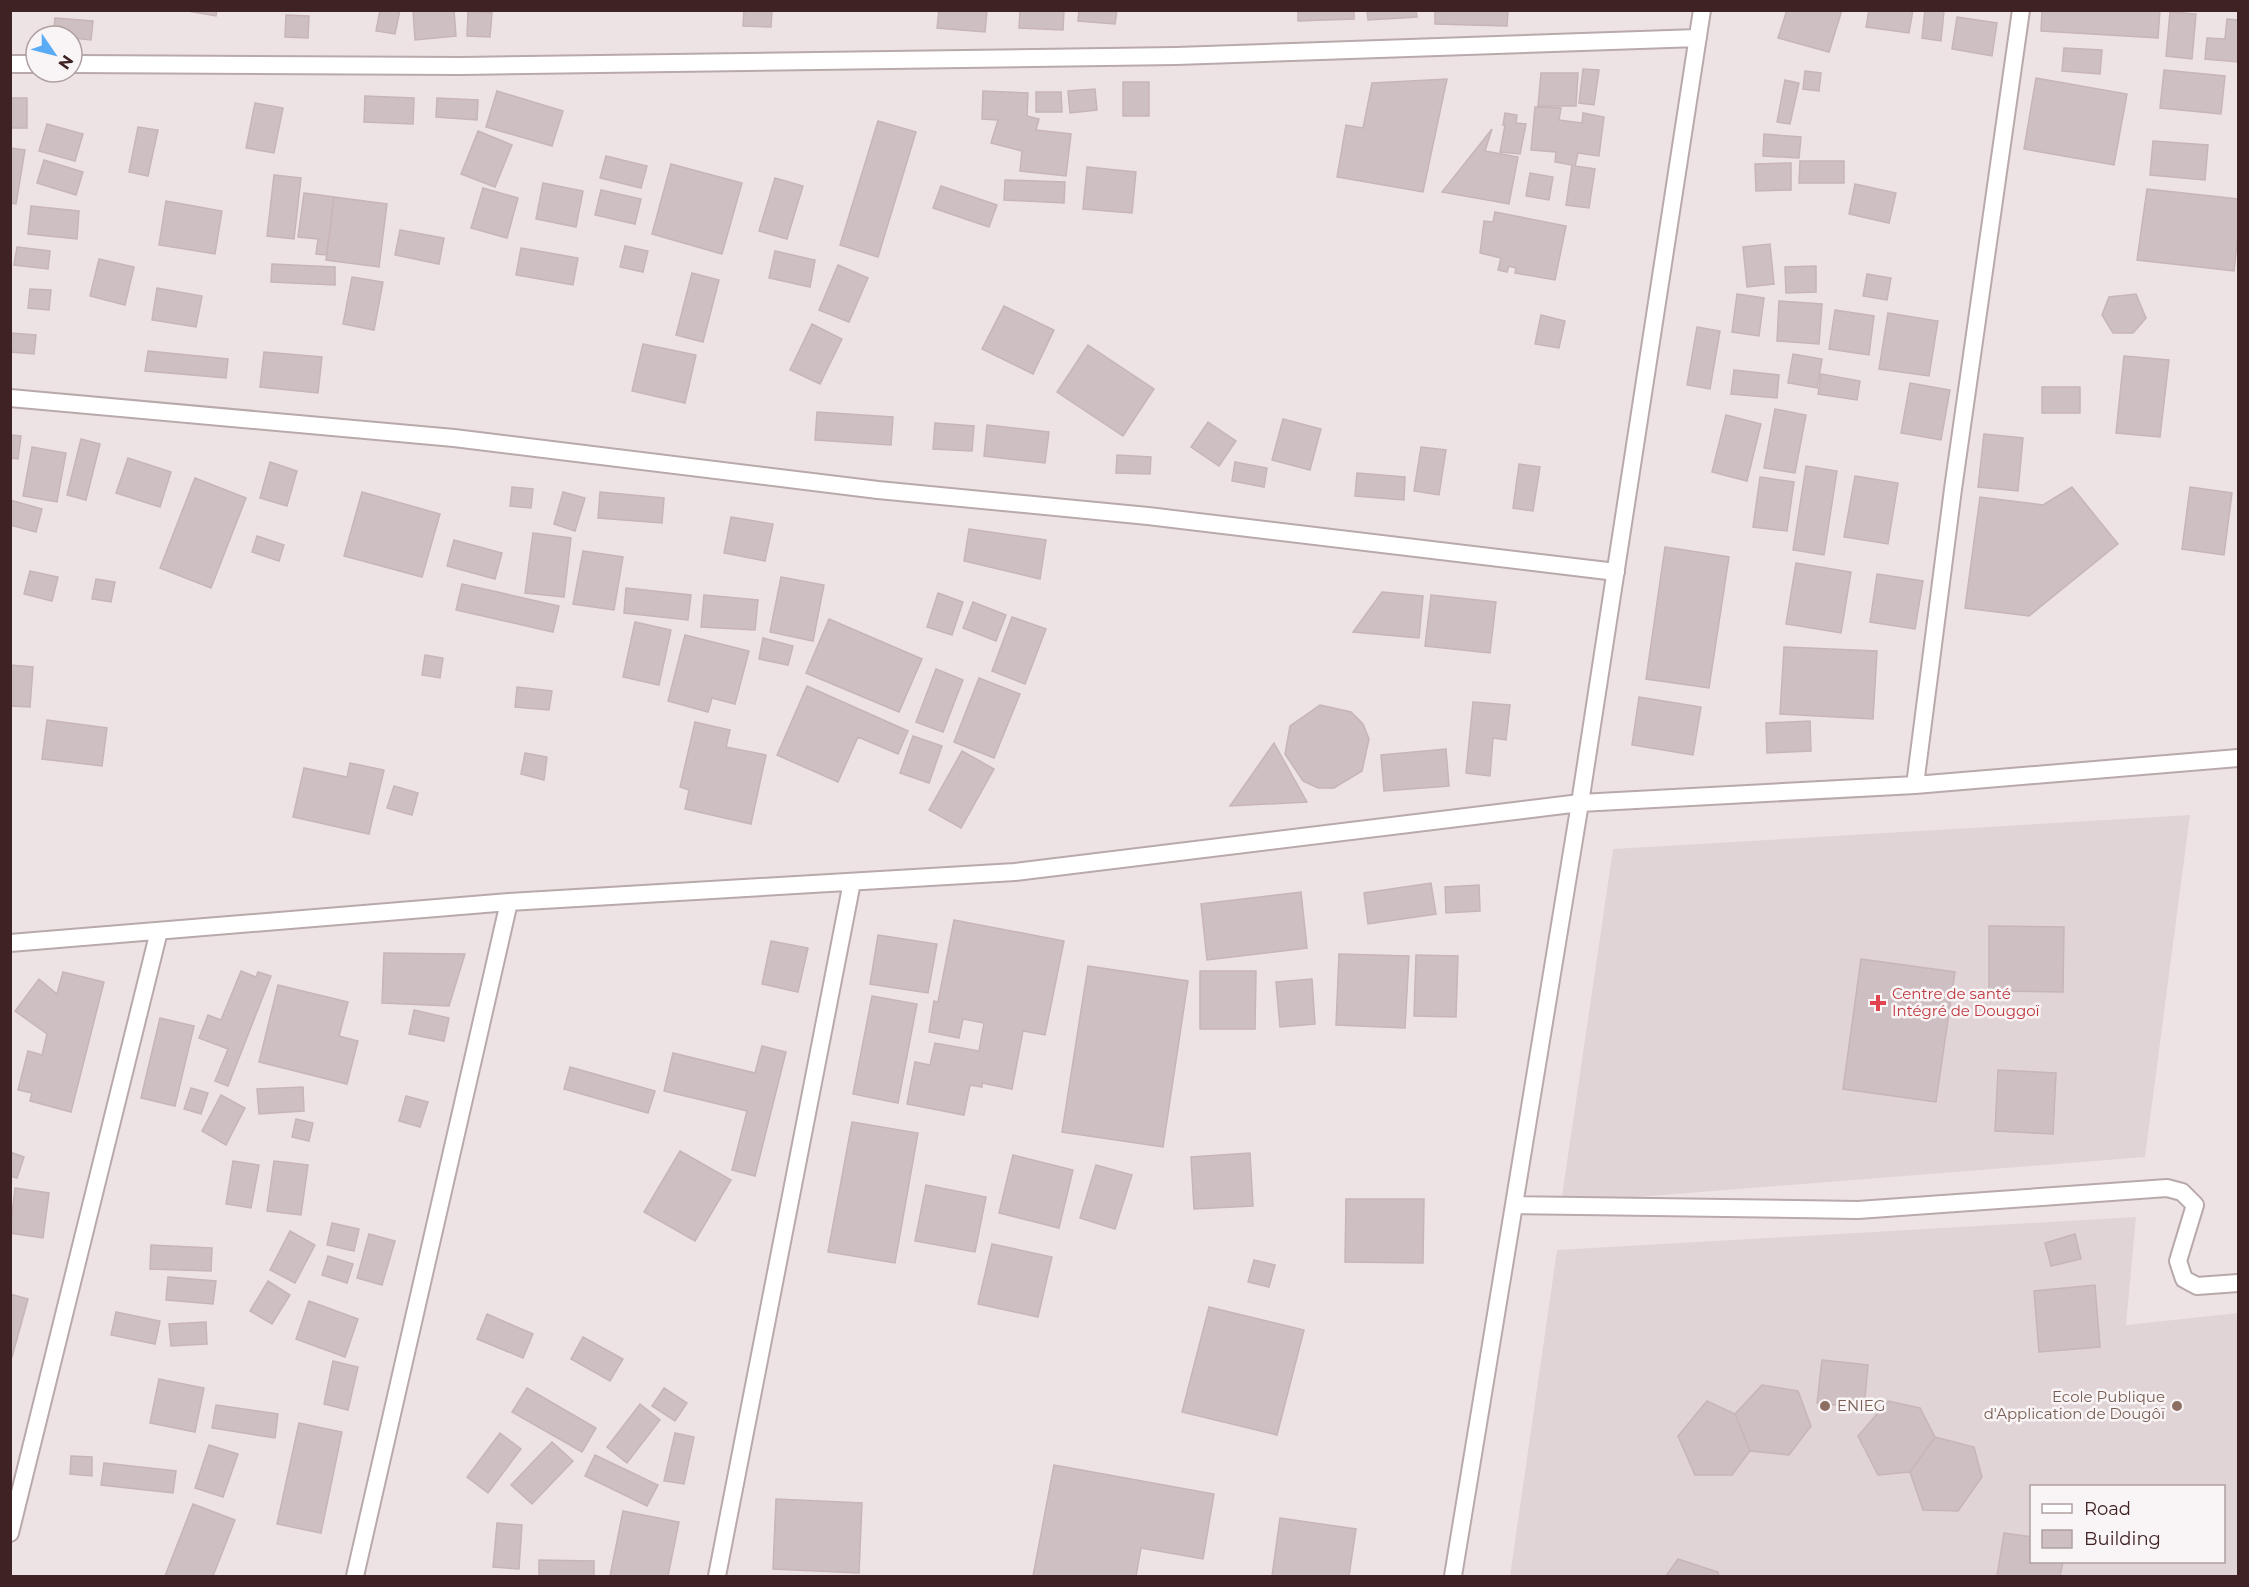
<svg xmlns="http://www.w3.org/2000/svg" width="2249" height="1587" font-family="Montserrat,sans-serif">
<rect width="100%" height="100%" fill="#ede3e5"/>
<path fill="#e1d4d7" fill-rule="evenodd" d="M2190,815L2145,1157L1561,1203L1613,849Z
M2136,1217L2126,1325L2238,1313V1576H1510L1557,1250ZM2032,1486H2224V1562H2032Z"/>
<path fill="#cebfc2" stroke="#c7b5b8" stroke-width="1.5" d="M182,10H217L216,16Z
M380,10H400L395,34L376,31Z
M413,10H454L456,36L415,40Z
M744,10H772L771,27L743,26Z
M939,10H987L985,32L937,28Z
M1020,10H1064L1063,30L1019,28Z
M1079,10H1117L1115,24L1078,21Z
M1298,10H1354V19L1298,21Z
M1367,10H1416L1417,17L1368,20Z
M1435,10H1508L1507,26L1435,24Z
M1787,10H1842L1829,52L1778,38Z
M1869,10H1913L1909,33L1866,27Z
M1925,10L1944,11L1941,41L1922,38Z
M2042,10H2160L2158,38L2041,31Z
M468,11L492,13L490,37L467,36Z
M2170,12L2196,14L2192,59L2166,56Z
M286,15L309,16L308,38L285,37Z
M1957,17L1997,23L1992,56L1952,49Z
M55,18L93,21L91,40L72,38V36H53Z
M2227,19L2238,20V62L2205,59L2207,38L2225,39Z
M2064,48L2102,50L2100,74L2062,71Z
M1583,69L1599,70L1594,105L1579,103Z
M2164,70L2225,76L2221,114L2160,108Z
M1805,71L1821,73L1819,91L1803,89Z
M1541,73H1578L1576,106H1538Z
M2036,78L2127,94L2114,165L2024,149Z
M1447,79L1423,192L1337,177L1346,125L1363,128L1372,83Z
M1785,80L1799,83L1790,124L1777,122Z
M1123,82H1149V116H1123Z
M1095,89L1097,110L1070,113L1068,91Z
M497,91L563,111L552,146L486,127Z
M983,91L1028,93L1027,116L1039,119L1036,130L1071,134L1066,176L1020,171L1022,151L991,143L998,120L982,119Z
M1036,92H1061L1062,112H1036Z
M365,96L414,98L413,124L364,122Z
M10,98H27V128H10Z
M437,98L478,100L477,120L436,117Z
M255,103L283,108L274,153L246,148Z
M1535,107L1561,108L1559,120L1582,123L1583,113L1604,117L1599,156L1578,153L1575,166L1595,169L1589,208L1566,205L1572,165L1555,162L1556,152L1531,150Z
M1505,113L1517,115L1516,123L1526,124L1520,154L1500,152L1505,125H1503Z
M878,121L916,132L878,257L840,245Z
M47,124L83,134L75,161L39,151Z
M138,127L158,130L148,176L129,172Z
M1492,129L1485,151L1518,157L1509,204L1442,192Z
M478,131L512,145L495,187L461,174Z
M1764,134L1801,137L1799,158L1763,156Z
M2153,141L2208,145L2205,180L2150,175Z
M10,148L25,150L16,204L10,203Z
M606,156L647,166L641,188L600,178Z
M44,160L83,172L76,195L37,183Z
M1800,161H1844V183H1799Z
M1791,163V190L1756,191L1755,164Z
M671,164L742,183L722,254L652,234Z
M1087,167L1136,172L1132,213L1083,209Z
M1530,173L1553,177L1549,200L1526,196Z
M274,175L301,178L294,239L267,236Z
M775,178L803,186L787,239L759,231Z
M1005,180L1065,182L1064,203L1004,200Z
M543,183L583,191L576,227L536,219Z
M1855,184L1896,193L1889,223L1849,214Z
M941,186L997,205L989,227L933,208Z
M483,188L518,198L507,238L471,228Z
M2147,189L2238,199V234L2234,271L2137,260Z
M601,190L641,199L635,224L595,215Z
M304,193L334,197L327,255L316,254L318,239L298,237Z
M334,197L387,204L379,267L326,260Z
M166,201L222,211L215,254L159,245Z
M31,206L79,211L77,239L28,234Z
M1495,212L1566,226L1555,280L1515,273L1516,268L1509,266L1507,272L1498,270L1501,258L1480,253L1484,221L1493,222Z
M400,230L444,238L439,264L395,255Z
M1770,244L1774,284L1747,287L1743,247Z
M625,246L648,251L643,272L620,267Z
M17,247L50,251L48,269L14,265Z
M521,248L578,258L573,285L516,275Z
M775,251L815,260L810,287L769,278Z
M99,259L134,267L125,305L90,296Z
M272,264L335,267V285L271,282Z
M838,265L868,278L849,322L819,310Z
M1816,266V292L1786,293L1785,267Z
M692,273L719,280L703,342L676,335Z
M1867,274L1891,278L1887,300L1863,296Z
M352,277L383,282L374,330L343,324Z
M157,288L202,296L196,327L152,320Z
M30,289L51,290L49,310L28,308Z
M1737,294L1764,298L1759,336L1732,332Z
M2136,294L2146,318L2133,333H2113L2102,315L2109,297Z
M1779,301L1822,304L1819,344L1777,341Z
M1004,306L1054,330L1033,374L982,349Z
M1835,310L1874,316L1869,355L1829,349Z
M1888,313L1938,321L1929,376L1879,369Z
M1541,315L1565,321L1559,348L1535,344Z
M812,324L842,339L820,384L790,370Z
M1697,327L1720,331L1710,389L1687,385Z
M11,333L36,335L34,354L10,352Z
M643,344L696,355L685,403L632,391Z
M1088,345L1154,389L1123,436L1057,392Z
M148,351L228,359L226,378L145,371Z
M264,352L322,357L318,393L260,387Z
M1793,354L1822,359L1817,388L1788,383Z
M2124,356L2169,360L2160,437L2116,433Z
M1734,370L1779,375L1777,398L1731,394Z
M1821,374L1860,381L1857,400L1818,394Z
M1910,383L1950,390L1941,440L1901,433Z
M2042,387H2080V413H2042Z
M1775,409L1806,415L1795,473L1764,468Z
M817,412L893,417L891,445L815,440Z
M1726,415L1761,424L1747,481L1712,472Z
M1283,419L1321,429L1310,470L1272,460Z
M1208,422L1236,441L1219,466L1191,447Z
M935,423L974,426L972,451L933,449Z
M987,425L1049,432L1045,463L984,456Z
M1984,434L2023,438L2018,491L1978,487Z
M10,435L21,436L18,459L10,458Z
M81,439L100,444L86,500L67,495Z
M32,447L66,453L57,502L23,496Z
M1421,447L1446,450L1439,495L1414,491Z
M1117,455L1151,457L1150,474L1116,473Z
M128,458L171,472L160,507L116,493Z
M270,462L297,471L287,506L260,498Z
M1235,462L1267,468L1264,487L1232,481Z
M1519,464L1540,467L1533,511L1513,508Z
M1806,466L1837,471L1824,555L1793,550Z
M1357,473L1405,477L1404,500L1355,496Z
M1855,476L1898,483L1888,544L1844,537Z
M1760,477L1794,482L1787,531L1753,527Z
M195,478L246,498L211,588L160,568Z
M512,487L533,489L531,508L510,506Z
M2072,487L2118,544L2029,616L1965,608L1980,497L2043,505Z
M2190,487L2232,493L2224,555L2182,549Z
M362,492L440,514L422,577L344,556Z
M563,492L585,498L575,531L554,524Z
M600,492L664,498L662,523L598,518Z
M10,500L42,509L36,532L10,525Z
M731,517L773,524L765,561L724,553Z
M969,529L1046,540L1040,579L964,561Z
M533,533L571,538L564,597L525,593Z
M257,536L284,545L279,561L252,552Z
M454,540L502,553L495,579L447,566Z
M1665,547L1729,557L1709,688L1646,679Z
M583,551L623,557L614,610L573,604Z
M1796,563L1851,572L1841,633L1786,624Z
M30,571L58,577L52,601L24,594Z
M1877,574L1923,581L1915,629L1870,622Z
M781,577L824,585L813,641L770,632Z
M96,579L115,582L111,602L92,599Z
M462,584L559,606L553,632L456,610Z
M626,588L691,595L688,620L624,613Z
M1382,592L1423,596L1419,638L1353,632Z
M938,593L963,602L952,635L927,627Z
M704,595L758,600L755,630L701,627Z
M1431,595L1496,602L1490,653L1425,646Z
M973,602L1006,615L996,641L963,628Z
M1012,617L1046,629L1025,684L992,671Z
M829,619L922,659L899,712L806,673Z
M635,622L671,630L659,685L623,677Z
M685,635L749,651L735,704L712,698L708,712L668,701Z
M763,638L793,646L788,665L759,659Z
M1784,647L1877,651L1873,719L1780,714Z
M425,655L443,658L440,678L422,675Z
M10,665L33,667L30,707L10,706Z
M936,669L963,680L943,732L916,722Z
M979,678L1020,694L994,758L954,742Z
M807,686L908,731L898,754L858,737L838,782L777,755Z
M517,687L552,691L549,710L515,707Z
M1639,697L1701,707L1693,755L1632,745Z
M1473,702L1510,705L1506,740L1493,738L1490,776L1466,773Z
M1320,705L1351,712L1363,724L1369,739L1362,771L1334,788H1318L1303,781L1285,754L1290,726Z
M47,720L107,728L102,766L42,759Z
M1810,721L1811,751L1767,753L1766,723Z
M695,722L730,730L726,747L766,755L751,824L685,809L689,790L680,787Z
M913,736L942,746L929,783L900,773Z
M1274,743L1307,802L1230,806Z
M1446,749L1449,786L1384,791L1381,755Z
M962,751L994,769L961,828L929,810Z
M525,753L547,757L544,780L521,774Z
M350,763L384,770L369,834L293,817L304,768L347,777Z
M394,786L418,793L412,815L387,808Z
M1431,883L1436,914L1368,924L1364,893Z
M1479,885L1480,911L1446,913L1445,887Z
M1301,892L1307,948L1207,960L1201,904Z
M954,920L1064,941L1045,1035L1023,1031L1012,1089L982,1083V1087L970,1085L964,1115L907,1104L915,1062L930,1065L935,1043L979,1051L984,1023L963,1019L959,1038L929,1032L934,1001L938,1002Z
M1989,926L2064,927L2063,992L1989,991Z
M878,935L937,944L928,993L870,984Z
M771,941L808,948L798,992L762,984Z
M384,953L465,954L449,1006L382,1003Z
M1339,954L1409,956L1405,1028L1336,1025Z
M1416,955L1458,956L1456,1017L1414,1016Z
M1861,959L1955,972L1936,1102L1843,1089Z
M1088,966L1188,981L1163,1147L1062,1132Z
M241,971L256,977L258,972L271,976L228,1086L215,1081L228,1049L199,1038L208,1015L221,1020Z
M1200,971H1256L1255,1029H1200Z
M63,972L104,982L71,1112L30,1101L32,1093L18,1090L28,1051L42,1055L47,1034L15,1011L39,979L57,994Z
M1312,979L1315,1024L1280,1027L1276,982Z
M278,985L348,1002L339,1036L358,1041L347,1084L259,1062Z
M872,996L917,1004L898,1103L853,1094Z
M414,1010L449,1018L444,1041L409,1034Z
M160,1018L194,1026L175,1106L141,1098Z
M762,1046L786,1052L755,1176L732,1170L747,1111L664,1091L673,1053L755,1073Z
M570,1067L655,1091L648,1113L564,1089Z
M1998,1070L2056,1073L2053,1134L1995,1131Z
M303,1087L304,1111L259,1114L257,1089Z
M191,1088L208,1093L201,1114L184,1109Z
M221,1095L245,1108L226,1145L202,1131Z
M406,1096L428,1102L420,1127L399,1121Z
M296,1119L313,1123L309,1141L292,1137Z
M852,1122L918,1133L895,1263L828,1252Z
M680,1151L731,1180L695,1241L644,1212Z
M10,1152L24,1157L17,1178L10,1176Z
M1250,1153L1253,1206L1194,1209L1191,1157Z
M1013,1155L1073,1170L1059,1228L999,1213Z
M233,1161L259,1165L251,1208L226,1204Z
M274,1161L308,1165L301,1215L267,1211Z
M1096,1165L1132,1175L1115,1229L1080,1218Z
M926,1185L986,1197L975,1252L915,1241Z
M15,1188L49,1193L43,1238L10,1233Z
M1346,1199H1424L1423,1263L1345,1262Z
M332,1223L359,1229L354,1251L327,1245Z
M290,1231L315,1245L295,1283L270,1270Z
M369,1234L395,1241L382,1285L357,1278Z
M2075,1234L2081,1259L2051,1266L2045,1243Z
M992,1244L1052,1257L1038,1317L978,1304Z
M151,1245L212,1248L211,1271L150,1269Z
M328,1256L353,1264L347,1283L322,1275Z
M1254,1260L1275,1265L1269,1287L1248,1282Z
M168,1277L216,1281L213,1304L166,1300Z
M268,1281L290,1295L272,1324L250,1311Z
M2095,1285L2100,1347L2039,1352L2034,1291Z
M10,1294L28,1299L12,1357L10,1356Z
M309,1301L358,1319L345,1357L296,1339Z
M1209,1307L1304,1330L1277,1435L1182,1412Z
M116,1312L160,1321L155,1344L111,1335Z
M487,1314L533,1334L523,1358L477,1339Z
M206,1322L207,1344L171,1346L169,1324Z
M583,1337L623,1359L610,1381L571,1359Z
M1822,1360L1868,1365L1864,1408L1817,1403Z
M333,1361L358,1367L348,1410L324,1404Z
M159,1379L204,1388L195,1432L150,1423Z
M1762,1385L1798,1391L1811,1426L1789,1455L1750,1451L1735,1414Z
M527,1388L596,1428L582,1452L512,1412Z
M664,1388L687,1403L675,1421L652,1406Z
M1707,1401L1735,1414L1750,1451L1732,1475H1695L1678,1436Z
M1888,1401L1920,1408L1935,1437L1910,1472L1878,1475L1858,1436Z
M640,1404L660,1420L627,1463L607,1447Z
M216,1405L278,1414L275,1438L212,1428Z
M299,1423L342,1432L321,1533L277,1524Z
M500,1433L521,1449L488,1493L467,1477Z
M675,1433L694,1437L684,1484L664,1481Z
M1935,1437L1974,1447L1982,1477L1958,1511L1923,1510L1910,1472Z
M552,1442L573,1461L532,1504L511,1485Z
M209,1445L238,1454L223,1497L195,1488Z
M595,1455L658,1485L647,1506L585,1476Z
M71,1456L92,1457V1476L70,1474Z
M104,1463L176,1471L173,1493L101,1485Z
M1054,1465L1214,1494L1203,1559L1141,1548L1136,1576H1033Z
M776,1499L862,1503L859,1573L773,1569Z
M193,1504L235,1520L213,1576H165Z
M623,1511L679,1522L668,1576H610Z
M1280,1518L1356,1529L1349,1576H1272Z
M497,1523L522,1525L519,1569L493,1567Z
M2004,1533L2032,1537V1562H2063L2060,1576H1997Z
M1678,1559L1718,1572L1719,1576H1666Z
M539,1560L594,1561V1576H539Z"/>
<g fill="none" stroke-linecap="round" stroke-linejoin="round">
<g stroke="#b9a9ab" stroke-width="20">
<path id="minor" d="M10,64H36
M72,64L461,66L1176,56L1698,38
M10,398L454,438L878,490L1148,516L1616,572
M1915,785L1953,489L2021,10
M10,943L509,902L1015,872L1580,803L1915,785L2238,758
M1515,1205L1858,1210L2167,1188L2182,1192L2195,1205L2178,1261L2184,1279L2197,1286L2238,1283
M10,1533L159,931
M355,1576L509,902
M717,1576L852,882
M1453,1576L1580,803L1702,10"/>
</g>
<use href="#minor" stroke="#fff" stroke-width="16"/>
</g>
<path fill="#e0444e" stroke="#f9f4f5" stroke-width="2" d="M1875 994h6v6h6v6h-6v6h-6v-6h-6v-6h6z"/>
<g fill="#8d6e63" stroke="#f9f4f5" stroke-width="2">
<circle cx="1825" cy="1406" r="6"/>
<circle cx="2177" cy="1406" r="6"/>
</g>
<g text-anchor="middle" stroke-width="5" stroke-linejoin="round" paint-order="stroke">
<g font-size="15" fill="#be3a42" stroke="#f9f4f5" text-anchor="start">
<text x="1892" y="999">Centre de santé<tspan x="1892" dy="17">Intégré de Douggoï</tspan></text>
</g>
<g font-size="15" fill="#785e54" stroke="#f9f4f5" text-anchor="end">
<text x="2165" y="1402">Ecole Publique<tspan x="2165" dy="17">d'Application de Dougôï</tspan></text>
<text x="1837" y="1411" text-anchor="start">ENIEG</text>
</g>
</g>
<rect width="2249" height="1587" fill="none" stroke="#3f2223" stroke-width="24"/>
<rect x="2030" y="1485" width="195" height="78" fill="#f9f4f5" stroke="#afa0a1" stroke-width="1.5"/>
<rect x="2042" y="1504" width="30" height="9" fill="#ffffff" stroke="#afa0a1" stroke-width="1.5"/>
<text x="2084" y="1515" font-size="18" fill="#3f2223">Road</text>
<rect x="2042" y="1530" width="30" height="18" fill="#cebfc2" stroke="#afa0a1" stroke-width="1.5"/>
<text x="2084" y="1545" font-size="18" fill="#3f2223">Building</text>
<g transform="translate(54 54) rotate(125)"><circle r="28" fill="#f9f4f5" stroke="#afa0a1" stroke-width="1.5"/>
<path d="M0-4.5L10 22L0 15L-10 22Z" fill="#59abf5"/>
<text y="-9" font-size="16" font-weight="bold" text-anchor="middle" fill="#3f2223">N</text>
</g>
</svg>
